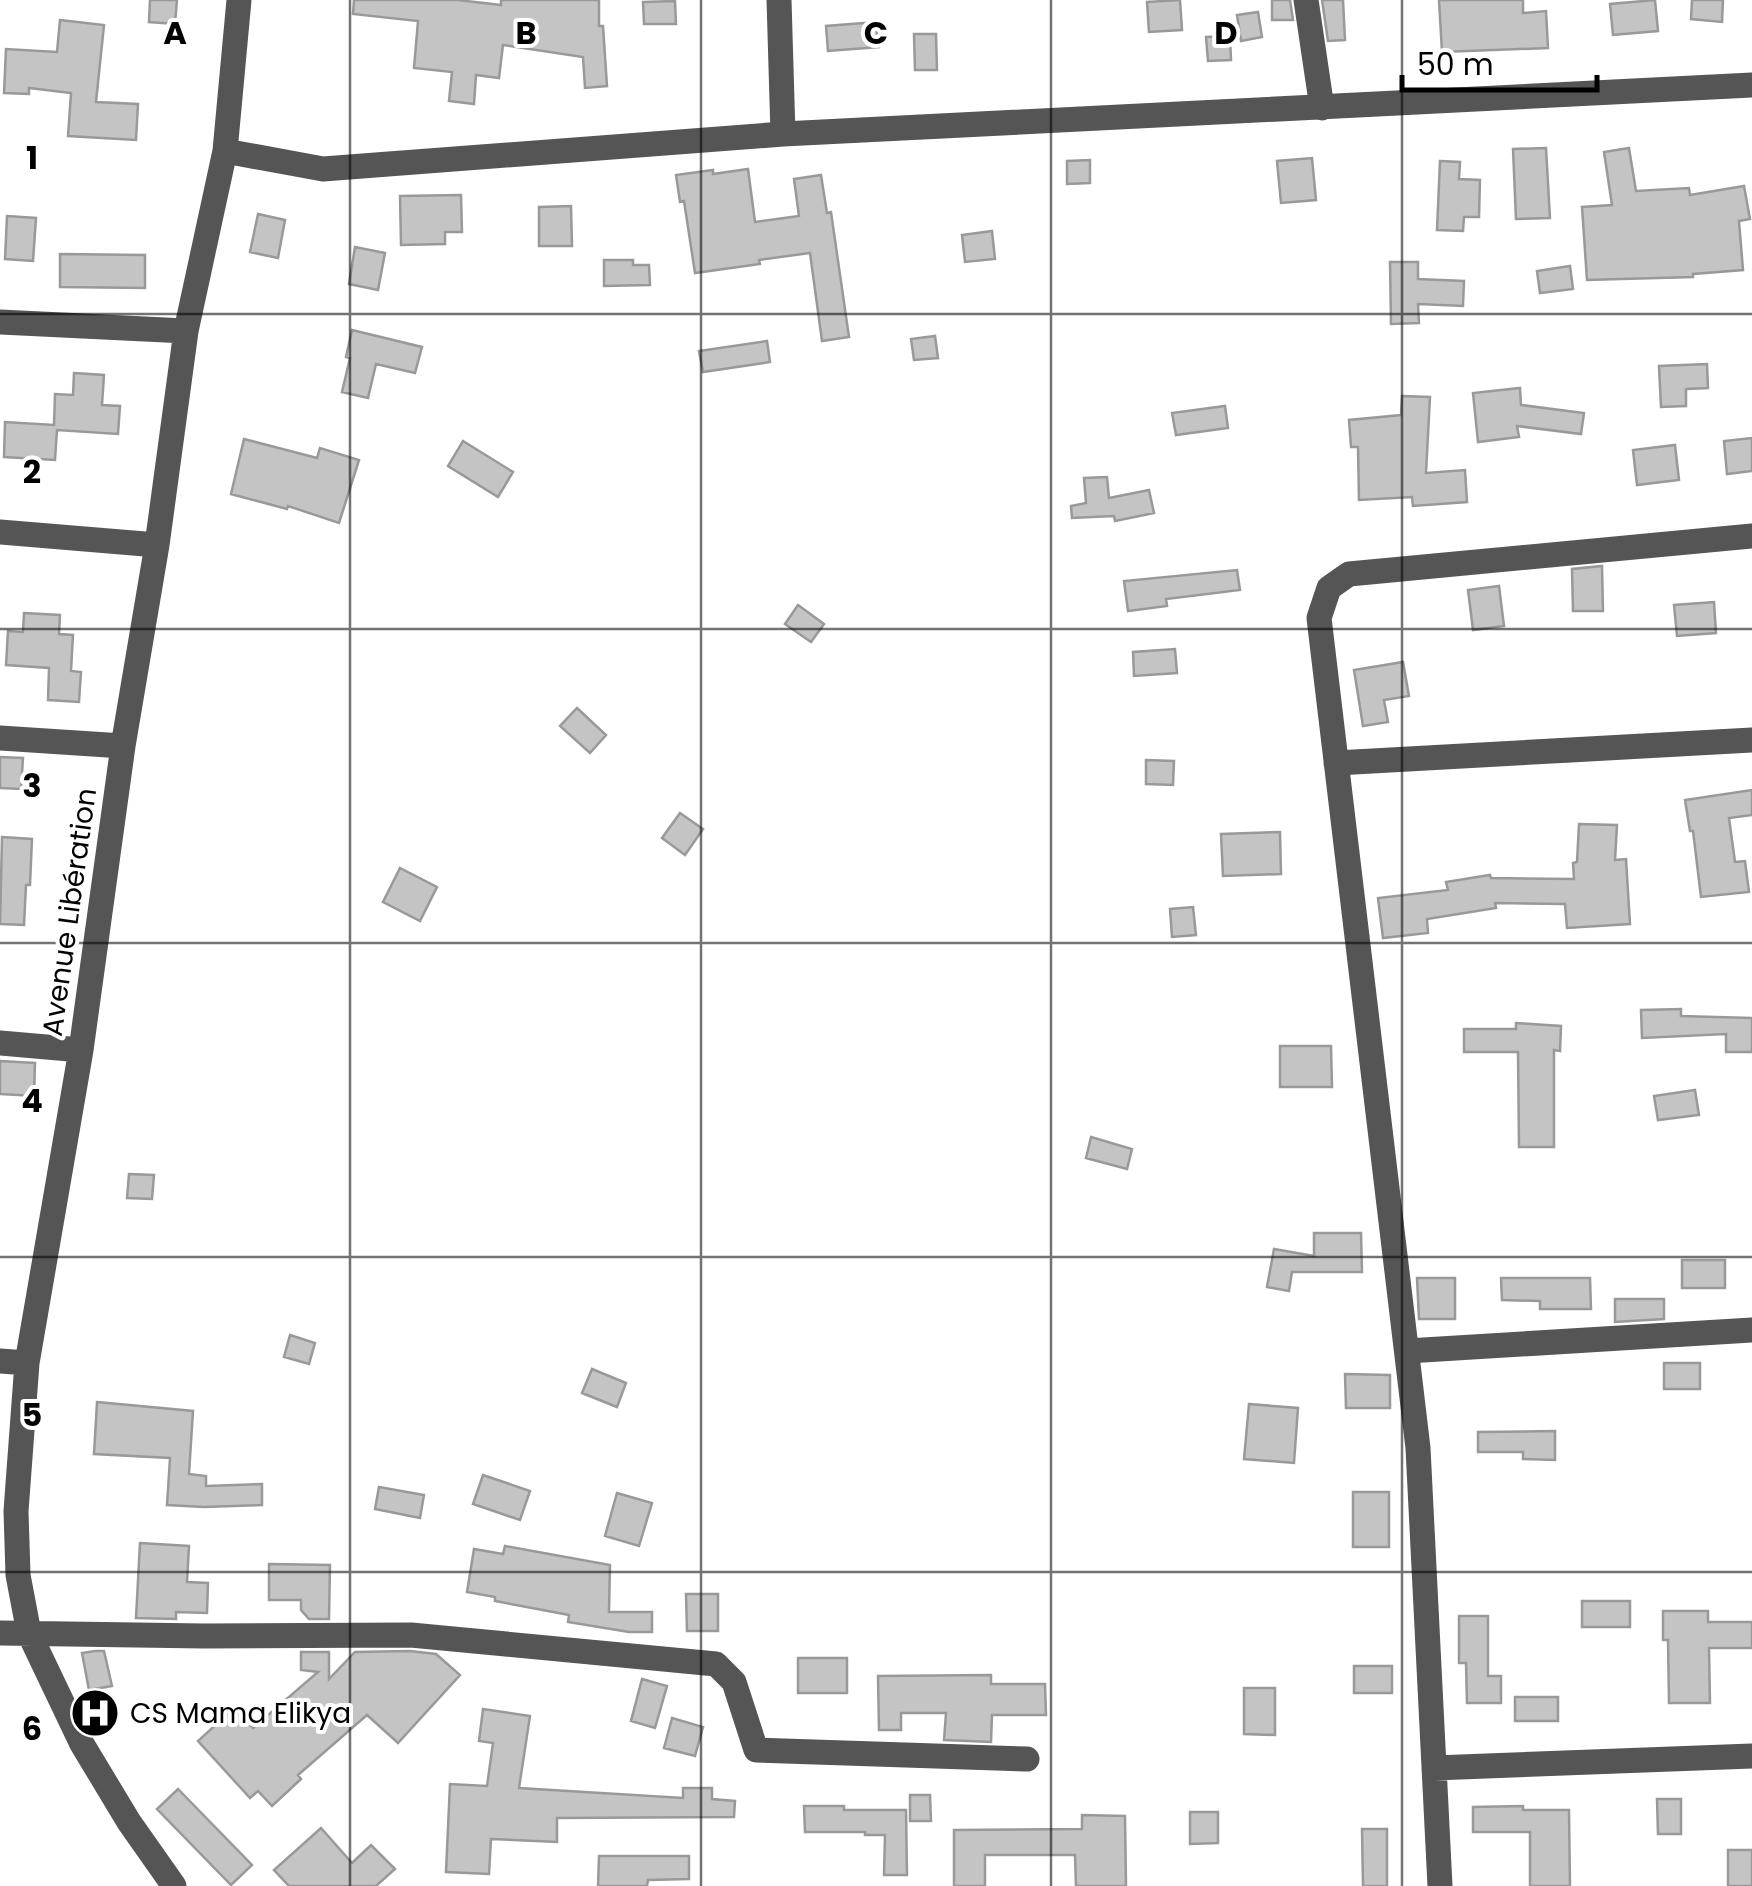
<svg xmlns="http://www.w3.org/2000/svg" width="1752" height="1886" font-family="Poppins,sans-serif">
<rect width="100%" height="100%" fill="#fff"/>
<path fill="#c4c4c4" stroke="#999" stroke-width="2.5" d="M150,0H177L175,24L149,22Z
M354,0H458L501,5V0H599V26H603L607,86L585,88L583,57L503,45L499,78L476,75L474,104L449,101L452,72L414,68L418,21L353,14Z
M1180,0L1182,30L1149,32L1147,2Z
M1272,0H1290L1293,20H1272Z
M1322,0H1343L1345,40L1328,41Z
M1439,0H1523V13L1546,11L1548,48L1442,52Z
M1655,0L1658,31L1613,35L1610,4Z
M1692,0H1723L1722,22L1691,19Z
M675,1L676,24H644L643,2Z
M1258,12L1262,37L1241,41L1237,15Z
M60,20L104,25L96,102L138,104L136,140L68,136L71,93L29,88V94L4,93L6,49L57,52Z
M876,22L879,47L828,51L826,26Z
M914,34H936L937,70H915Z
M1230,36L1231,60L1208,61L1206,37Z
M1546,148L1550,218L1516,219L1513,149Z
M1629,148L1636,191L1689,188L1690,195L1744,186L1750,219L1739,221L1743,270L1693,274V277L1587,280L1582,207L1612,205L1604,152Z
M1312,158L1316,200L1281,203L1277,161Z
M1090,160V183L1067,184V161Z
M1440,161L1460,162L1459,179L1480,180L1479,217H1464L1463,231L1437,230Z
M748,169L755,222L799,216L794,179L821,175L827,213L831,212L849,337L822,341L810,253L759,260L760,264L695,273L684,201L680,202L676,175L713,170V174Z
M461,195L462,232H445V244L401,245L400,196Z
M571,206L572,246H539V207Z
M258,214L285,220L278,258L250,252Z
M7,216L36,218L33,261L5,259Z
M992,231L995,259L965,262L962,235Z
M355,247L385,253L378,290L349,284Z
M60,254L145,255V288L60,287Z
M604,260H633V265H649L650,285L604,286Z
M1390,262H1418V279L1464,281L1463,306L1418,304L1419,323L1391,324Z
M1570,266L1573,289L1540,293L1537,271Z
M352,330L422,347L415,373L376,364L368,398L342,392L350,358L346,357Z
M935,336L938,358L914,360L911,339Z
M767,341L770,362L703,372L699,351Z
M1707,364L1708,388L1686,389V406L1661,407L1659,366Z
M74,373L104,375L102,405L120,406L118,434L57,430L55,460L4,457L5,422L54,425L55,394L73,395Z
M1520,388L1521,405L1584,413L1581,434L1517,426L1519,437L1478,442L1473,393Z
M1402,396L1430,397L1426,473L1465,470L1467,502L1413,506L1412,497L1359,500L1358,447H1351L1349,420L1401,415Z
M1225,406L1228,428L1176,435L1172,413Z
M1752,438V471L1727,474L1724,441Z
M244,439L317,458L320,448L359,460L339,523L288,506L287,509L231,494Z
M463,441L513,472L498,497L448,466Z
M1675,445L1679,480L1637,485L1633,450Z
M1107,477L1109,498L1149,490L1154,513L1115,521L1114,516L1072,518L1071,506L1086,503L1084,478Z
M1602,566L1603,611H1573L1572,569Z
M1237,570L1240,590L1166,599L1167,606L1128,611L1124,581Z
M1499,586L1504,626L1473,630L1468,590Z
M1714,602L1716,633L1677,636L1674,605Z
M798,605L824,624L811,642L785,624Z
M24,613L60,615L59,634L73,635L71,671L81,672L79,702L48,700L49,668L6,665L8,631L23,632Z
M1175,649L1177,673L1134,676L1133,652Z
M1403,662L1409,696L1384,700L1388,722L1363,726L1354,670Z
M577,708L606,735L590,753L560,726Z
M0,757L23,758L21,789L0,788Z
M1146,760L1174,761L1173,785L1146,784Z
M1752,790V815L1729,818L1735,862L1745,861L1749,892L1701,897L1693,831H1690L1685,800Z
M680,813L703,829L685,855L662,838Z
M1579,824L1617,825L1615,860L1626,859L1630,924L1567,928L1565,904L1495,903L1496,908L1427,919L1428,933L1383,938L1378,898L1448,890L1446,882L1490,875L1491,878L1574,879L1573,863L1577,862Z
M1280,832L1281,874L1223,876L1221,834Z
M2,837L32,839L30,885H26L24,925L0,924Z
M400,868L437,887L420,921L383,902Z
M1193,907L1196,935L1172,937L1170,909Z
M1681,1009V1016L1752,1018V1052H1726V1034L1642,1038L1641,1010Z
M1516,1023L1561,1026L1560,1051L1554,1050V1147H1519L1518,1052H1464V1029H1516Z
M1280,1046H1331L1332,1087H1280Z
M0,1061L35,1063L34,1096L0,1094Z
M1695,1090L1699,1115L1658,1120L1654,1096Z
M1091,1137L1132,1149L1127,1169L1086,1158Z
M129,1174L154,1175L152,1199L127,1198Z
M1314,1233H1361L1362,1272H1292L1289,1291L1267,1287L1274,1249L1314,1256Z
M1682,1260H1725V1288H1682Z
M1417,1278H1455V1319H1419Z
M1501,1278H1590L1591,1309H1540V1301L1502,1300Z
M1615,1299H1664V1319L1615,1322Z
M290,1335L315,1343L309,1364L284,1357Z
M1664,1363H1700V1389H1664Z
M592,1369L626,1383L617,1407L582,1393Z
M1345,1374L1390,1375V1408H1346Z
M97,1402L193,1411L189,1474L206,1476V1486L262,1484V1505L204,1507L167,1505L170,1458L94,1454Z
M1249,1404L1298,1408L1294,1463L1244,1459Z
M1555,1431V1460L1523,1459V1452H1478V1432Z
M483,1475L530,1491L520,1520L473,1504Z
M379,1487L424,1495L420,1518L375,1509Z
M1353,1492H1389V1547H1353Z
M617,1493L652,1503L639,1546L605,1536Z
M140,1543L189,1546L187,1582L208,1583L207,1613L176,1612V1619L136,1618Z
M505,1546L610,1565L609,1612H652V1632H629L568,1622L569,1615L495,1601V1597L467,1592L474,1549L503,1554Z
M269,1564L330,1565L329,1619H309L301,1610V1600H269Z
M686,1594H718V1631H687Z
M1582,1601H1630V1627H1582Z
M1663,1611H1708V1622H1752V1648H1709L1710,1703H1669L1668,1640H1663Z
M1459,1616H1488V1676H1501V1703H1467L1466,1663H1459Z
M95,1651H104L112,1686L89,1690L82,1653Z
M410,1651L436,1654L460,1675L398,1743L367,1715L298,1775L301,1779L272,1806L258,1791L250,1798L198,1741L234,1708L253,1728L318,1672L301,1670V1652H329V1679L355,1652Z
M798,1658H847V1693H798Z
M1354,1666H1392V1693H1354Z
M991,1675V1684H1045L1046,1715H992L991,1742L944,1740L946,1713H901V1730H879L878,1676Z
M642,1679L667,1686L655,1728L631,1721Z
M1244,1688H1275V1735L1244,1734Z
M1515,1697H1558V1721H1515Z
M483,1709L530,1716L519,1788L683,1798V1788H712V1799L735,1801L734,1817L557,1818V1842L491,1839L489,1874L446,1872L450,1784L487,1786L493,1743L479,1741Z
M672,1718L703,1727L695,1756L664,1748Z
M178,1789L252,1865L231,1885L157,1809Z
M910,1795H930L931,1821H910Z
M1657,1799H1681V1834H1658Z
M804,1806H844V1810H906L907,1875H884L885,1835H865V1832H805Z
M1523,1806V1810H1569L1570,1886H1530V1832H1473V1807Z
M1190,1812H1218V1843L1190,1844Z
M1082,1815L1125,1816L1126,1886H1076L1075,1855H985V1886H954V1830L1082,1829Z
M321,1828L352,1863L371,1845L395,1869L376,1886H289L274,1870Z
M1362,1829H1387V1886H1363Z
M1728,1850H1752V1886H1728Z
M599,1856H689V1879L648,1880L647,1886H598Z"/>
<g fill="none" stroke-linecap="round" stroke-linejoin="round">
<path stroke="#555" stroke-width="25" d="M779,0L783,134
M1306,0L1322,108
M225,151L323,169L783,134L1752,85
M0,322L186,331
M0,532L157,545
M0,738L123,746
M1336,763L1752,740
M0,1043L81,1050
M1407,1351L1752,1330
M0,1361L27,1363
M0,1633L204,1636L411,1635L716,1664L734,1682L756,1750L1027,1759
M1434,1768L1752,1756
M174,1886L129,1822L82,1744L29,1633L18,1575L16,1511L27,1363L81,1050L123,746L157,545L186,331L225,151L239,0
M1440,1886L1418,1448L1319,618L1329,588L1349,574L1752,536"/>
</g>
<path fill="none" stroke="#000" stroke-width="2.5" stroke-opacity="0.55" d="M350,0V1886M701,0V1886M1051,0V1886M1402,0V1886M0,314H1752M0,629H1752M0,943H1752M0,1257H1752M0,1572H1752"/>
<defs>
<g id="hospital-disc" transform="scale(2.5)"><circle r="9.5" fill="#000" stroke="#fff"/><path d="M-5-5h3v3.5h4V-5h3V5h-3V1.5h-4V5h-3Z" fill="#fff"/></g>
</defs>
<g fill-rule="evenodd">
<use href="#hospital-disc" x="95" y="1713"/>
</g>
<g text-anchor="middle" stroke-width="8" stroke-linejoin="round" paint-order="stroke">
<g font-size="28" fill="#000" stroke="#fff">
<text transform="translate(69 912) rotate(-82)" y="10">Avenue Libération</text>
</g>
<g font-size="28" fill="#000" stroke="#fff" text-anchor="start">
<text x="130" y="1723">CS Mama Elikya</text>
</g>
</g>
<g font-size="32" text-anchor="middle" font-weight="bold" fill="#000" stroke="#fff" stroke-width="8" stroke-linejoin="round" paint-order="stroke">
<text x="175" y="44">A</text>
<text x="526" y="44">B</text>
<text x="876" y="44">C</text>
<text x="1226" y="44">D</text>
<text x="32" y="169">1</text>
<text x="32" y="483">2</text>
<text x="32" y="797">3</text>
<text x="32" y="1112">4</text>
<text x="32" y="1426">5</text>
<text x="32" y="1740">6</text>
</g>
<path d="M1402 75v15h195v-15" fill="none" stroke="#000000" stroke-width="5"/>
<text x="1417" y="75" font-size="30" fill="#000000" stroke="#ffffff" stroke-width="8" paint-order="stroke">50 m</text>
</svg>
